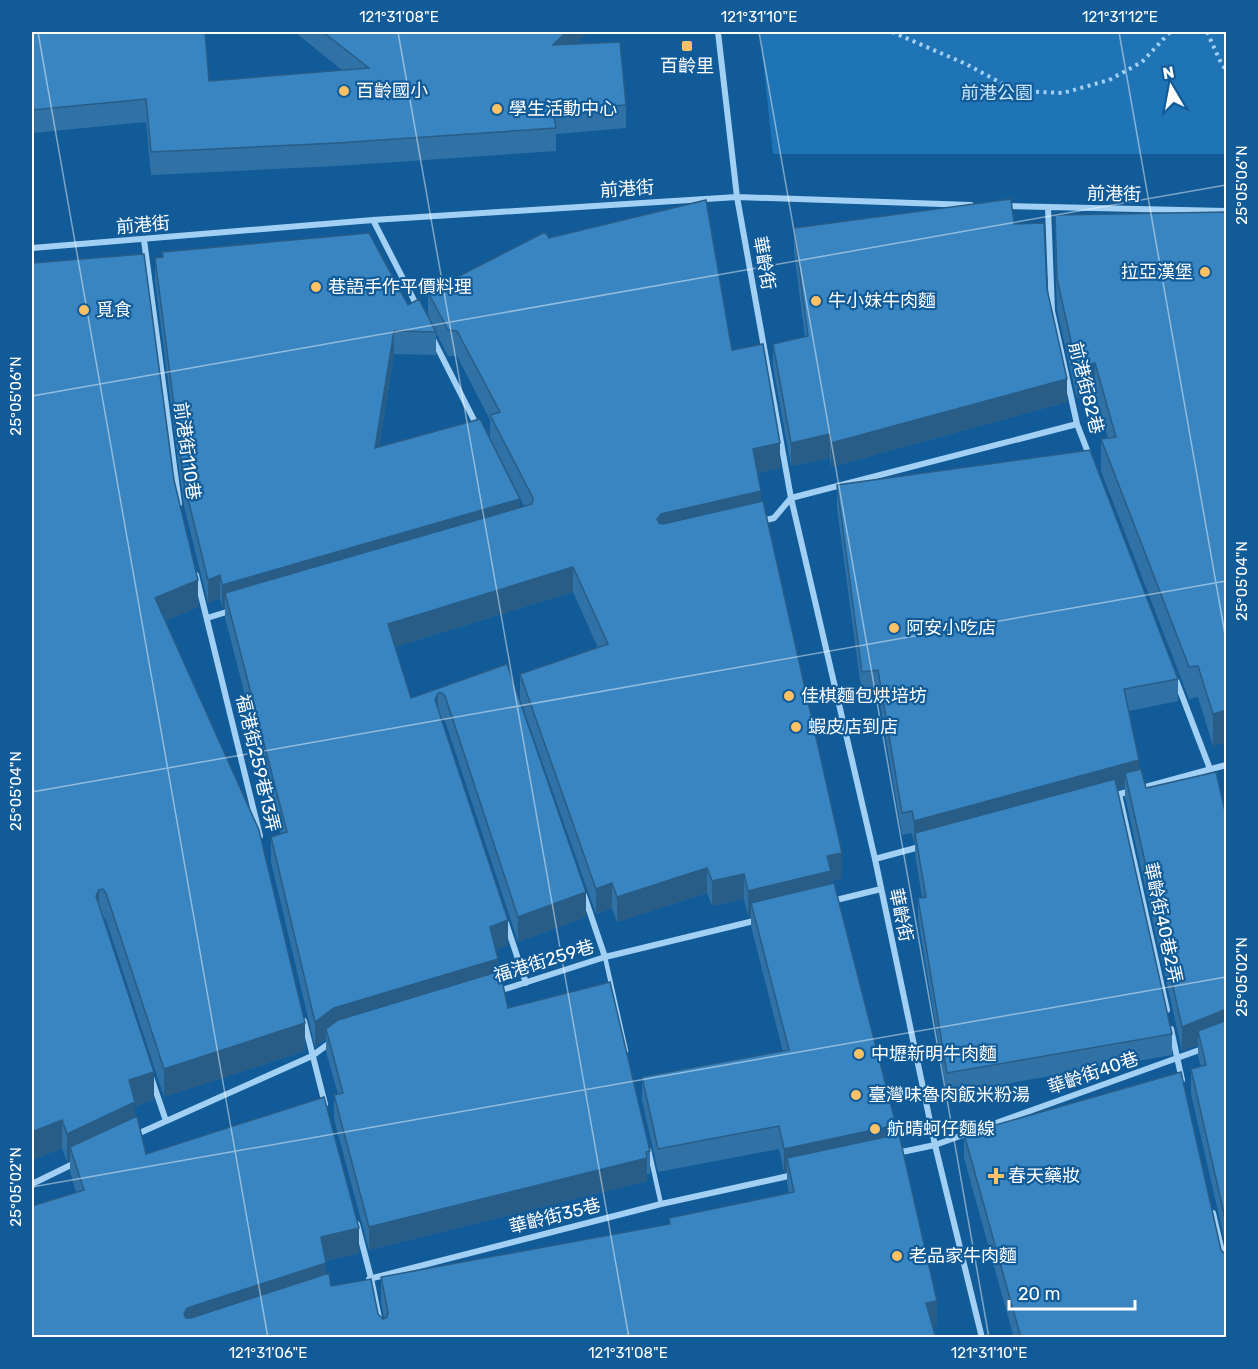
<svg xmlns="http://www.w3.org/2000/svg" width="1258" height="1369" font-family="Rubik,'Noto Sans TC',sans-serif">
<rect width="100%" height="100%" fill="#115b98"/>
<path fill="#1f74b6" d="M760,32H1226V154H773Z"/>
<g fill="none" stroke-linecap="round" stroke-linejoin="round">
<path stroke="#a2d0f4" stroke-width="4" stroke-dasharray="3 4.5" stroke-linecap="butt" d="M892,32L966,64L1016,91L1063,93L1109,80L1142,62L1170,32
M1207,32L1222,65L1226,69"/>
<path stroke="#a2d0f4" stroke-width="4.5" d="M605,957L626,1051
M649,1150L661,1204"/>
<path stroke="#a2d0f4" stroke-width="6" d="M718,32L737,197L791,498L875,859L935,1145L982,1338
M1005,206L1226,211
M1048,208L1052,311L1077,424L1089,455
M373,220L418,308
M144,240L179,504
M32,248L373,220L737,197L971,205
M433,339L477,426
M762,521L774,518L791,498L1077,424
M196,575L260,836
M207,618L233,610
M1176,680L1210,769
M1119,794L1167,1010
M1116,795L1226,765
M875,859L923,846
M584,895L605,957
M832,901L881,889
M506,923L526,983
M499,991L605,957L758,920
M304,1021L325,1104
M1171,1029L1182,1080
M151,1077L166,1121
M135,1135L312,1056L331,1042
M897,1153L935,1145L1205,1048
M32,1184L77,1162
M1213,1213L1223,1256
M357,1224L371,1278L383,1338
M369,1279L661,1204L793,1175"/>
</g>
<path fill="#3172a6" d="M32,32L209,81L343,71L295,32H588L576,44L626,105V128L556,134V151L337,166L151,175L146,122L32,133Z
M1227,212L1213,746L1198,697L1189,699L1101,471V439L1108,438L1095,394L1077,399L1057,310L1055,246V215Z
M1014,224L1047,289L1067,402L831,467L830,458L791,466L773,367V344L805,337L794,251V228Z
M549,238L732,350L780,468L758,473L761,501L842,878L831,881V884L896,1134L937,1325L32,1338L76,1192L70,1172V1160L67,1162L62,1148L32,1160L174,480L198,607L165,621L305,1051L164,1097L106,920L103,917L154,1100L135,1106V1117L146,1154L359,1253L326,1261V1274L331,1286L383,1319L384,1318L381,1302V1277L669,1224V1218L789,1193L787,1182V1172H784L779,1149L658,1172L642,1100V1077L783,1052L751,926V916H748L744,899L712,906L707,893L617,922L612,908L596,914L520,699V674L598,648L573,592L395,647L411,698L507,664L586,917L518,942L445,721L441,718L508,945L496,950L498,972L508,1008L650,1151V1174H647V1181L369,1250L334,1119V1095L338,1094L326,1052V1039L315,1047L271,862V837L281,834L225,618V607L222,608L220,598L208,603L184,506L155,281V258L162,257V252L408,305L436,332V355L394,354L379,447L520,507L524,506L490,440V420L457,356H448L428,317V292Z
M837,485L1178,679V701L1129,711L1139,769L1146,788L1227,820V1251L1191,1094V1069L1201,1067L1198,1056V1045L1182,1051L1125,797V787L1117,789L1172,1034V1055L947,1094L918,919V898L922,897L915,854V843H914L912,833L902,835L878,692L862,695L837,508Z
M964,1134L1221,1250L1225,1254L1227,1338H1014L964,1158Z"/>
<path fill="#285d87" d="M566,32H588L553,68V45Z
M394,331V354L375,471V448Z
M1095,363V394L1077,399V368Z
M1067,379V402L831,467V443Z
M830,434V458L791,466V443Z
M780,443V468L753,474V449Z
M761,491V516L661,539L657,519L661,514Z
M520,499V522L225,593V607L222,608V585Z
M573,567V592L388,649V624Z
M220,575V598L208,603V580Z
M198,580V607L155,625V598Z
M438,693V718L435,700Z
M1227,710V742L1213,746V714Z
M1139,760V783L1125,773V787L917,842L915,833V843H914V821Z
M842,853V878L831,881V896L751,903V916H748V891L827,856Z
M707,868V893L617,922V897Z
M744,874V899L712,906V881Z
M612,883V908L596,914V889Z
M99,890V917L96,896Z
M586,892V917L518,942V917Z
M508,920V945L490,952V927Z
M498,959V984L326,1029V1039L315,1047V1022L334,1008Z
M1224,1010V1034L1198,1031V1045L1182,1051V1027Z
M305,1023V1051L164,1097V1069Z
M154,1072V1100L135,1106V1130L70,1147V1160L67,1162V1134L129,1080Z
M62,1120V1148L32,1160V1132Z
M896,1125V1148L787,1158V1172H784V1149Z
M647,1158V1181L369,1250V1227Z
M359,1228V1253L321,1262V1237Z
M326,1263V1287L187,1333L184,1314L187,1308Z
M937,1301V1325L926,1328V1303Z"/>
<path fill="#3985c1" stroke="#285d87" stroke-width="1.5" d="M32,32H205L209,81L369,68L323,32H566L553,45L620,42L626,105L553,111L556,128L337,143L151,152L146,99L32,110Z
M1011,199L1014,224L1044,223L1047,289L1067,379L831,443L830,434L791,443L773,344L808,336L794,228Z
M706,200L732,350L763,344L780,443L753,449L761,491L661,514L657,519L659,523L663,524L763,501L842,853L827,856L831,871L748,891L744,874L712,881L707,868L617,897L612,883L596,889L520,674L608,644L573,567L388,624L411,698L507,664L586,892L518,917L445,696L442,693H438L435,700L508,920L490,927L498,959L334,1008L315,1022L271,837L287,832L225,593L532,504L533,498L490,415L500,412L457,331L448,330L428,292L545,232L549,238Z
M1227,212V710L1213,714L1198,666L1189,667L1101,439L1116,437L1095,363L1077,368L1057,279L1055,215Z
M369,233L408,305L419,299L436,332L394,331L375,448L480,419L520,499L222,585L220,575L208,580L184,483L155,258L163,257L162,252Z
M144,254L174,480L198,580L155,598L259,830L305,1023L164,1069L106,893L103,889L99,890L96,896L154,1072L129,1080L135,1102L67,1134L62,1120L32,1132V263Z
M1090,450L1178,679L1124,689L1139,760L914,821L912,811L902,813L878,670L862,672L837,485Z
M1141,769L1146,788L1216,772L1227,820V1010H1224L1182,1027L1125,773Z
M1115,779L1172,1034L947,1073L918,898L926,897L915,833Z
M834,883L896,1125L784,1149L779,1126L658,1149L642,1077L789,1050L751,903Z
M500,971L508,1008L610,982L650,1151L646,1152L647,1158L369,1227L334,1095L343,1093L326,1029L338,1020Z
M1227,1020V1227L1191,1069L1206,1065L1198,1031Z
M1181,1072L1221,1250L1225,1254L1227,1253V1338H1021L964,1134Z
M324,1097L359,1228L321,1237L326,1263L187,1308L184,1314L186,1318H191L329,1273L331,1286L371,1279L378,1314L383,1319L387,1317L388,1312L381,1277L670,1224L669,1218L794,1192L787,1158L899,1134L937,1301L926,1303L936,1338H32V1206L84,1190L70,1147L137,1116L146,1154Z"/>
<path fill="none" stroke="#fff" stroke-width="1.5" stroke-opacity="0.45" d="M38,32L268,1338M398,32L629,1338M759,32L989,1338M1119,32L1226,640M32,396L1226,185M32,792L1226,581M32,1187L1226,977"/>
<g fill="#ffc165" stroke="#115b98" stroke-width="2">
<rect x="681" y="40" width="12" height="12" rx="3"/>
<circle cx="344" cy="91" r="6"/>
<circle cx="497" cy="109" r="6"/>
<circle cx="1205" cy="272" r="6"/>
<circle cx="316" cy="287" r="6"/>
<circle cx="816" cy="301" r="6"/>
<circle cx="84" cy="310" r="6"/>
<circle cx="894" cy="628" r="6"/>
<circle cx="789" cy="696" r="6"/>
<circle cx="796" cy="727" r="6"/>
<circle cx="859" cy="1054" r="6"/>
<circle cx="856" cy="1095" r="6"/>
<circle cx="875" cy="1129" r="6"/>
<path d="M993 1167h6v6h6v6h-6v6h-6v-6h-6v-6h6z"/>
<circle cx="897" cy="1256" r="6"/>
</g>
<g text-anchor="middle" stroke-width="4.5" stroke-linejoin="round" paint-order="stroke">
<g font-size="18" fill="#fff" stroke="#115b98" text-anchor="start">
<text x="687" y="72" text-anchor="middle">百齡里</text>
<text x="356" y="97">百齡國小</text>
<text x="509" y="115">學生活動中心</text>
<text x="1193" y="278" text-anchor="end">拉亞漢堡</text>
<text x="328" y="293">巷語手作平價料理</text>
<text x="828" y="307">牛小妹牛肉麵</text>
<text x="96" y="316">覓食</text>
<text x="906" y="634">阿安小吃店</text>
<text x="801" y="702">佳棋麵包烘培坊</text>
<text x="808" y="733">蝦皮店到店</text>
<text x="871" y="1060">中壢新明牛肉麵</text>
<text x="868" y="1101">臺灣味魯肉飯米粉湯</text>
<text x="887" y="1135">航晴蚵仔麵線</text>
<text x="1008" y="1182">春天藥妝</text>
<text x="909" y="1262">老品家牛肉麵</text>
</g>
<g font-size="18" fill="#cae7fe" stroke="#115b98">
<text x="997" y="99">前港公園</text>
</g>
<g font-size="18" fill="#fff" stroke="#115b98">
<text transform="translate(627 189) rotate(-4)" y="6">前港街</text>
<text transform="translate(1114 194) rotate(1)" y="6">前港街</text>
<text transform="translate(143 225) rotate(-5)" y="6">前港街</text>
<text transform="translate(764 263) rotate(80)" y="6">華齡街</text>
<text transform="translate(1086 388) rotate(76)" y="6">前港街82巷</text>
<text transform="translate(187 451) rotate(82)" y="6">前港街110巷</text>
<text transform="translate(258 763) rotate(77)" y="6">福港街259巷13弄</text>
<text transform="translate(901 915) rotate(78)" y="6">華齡街</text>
<text transform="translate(1163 923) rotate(78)" y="6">華齡街40巷2弄</text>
<text transform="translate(544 961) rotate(-17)" y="6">福港街259巷</text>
<text transform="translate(1093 1073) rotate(-19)" y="6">華齡街40巷</text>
<text transform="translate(555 1216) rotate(-14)" y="6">華齡街35巷</text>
</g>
</g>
<rect width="1258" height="1369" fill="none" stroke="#115b98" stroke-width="66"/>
<g transform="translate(1171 87) rotate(350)" stroke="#115b98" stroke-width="4.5" paint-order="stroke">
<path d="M0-4.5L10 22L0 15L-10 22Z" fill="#ffffff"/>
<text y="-9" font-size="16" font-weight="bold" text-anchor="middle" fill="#ffffff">N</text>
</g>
<path d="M1009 1300v9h126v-9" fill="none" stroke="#ffffff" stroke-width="3"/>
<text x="1018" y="1300" font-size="18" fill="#ffffff" stroke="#115b98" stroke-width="4.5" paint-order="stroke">20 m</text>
<rect x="33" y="33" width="1192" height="1303" fill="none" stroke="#fff" stroke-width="2"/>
<g font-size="15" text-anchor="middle" fill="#fff">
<text x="399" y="22">121°31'08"E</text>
<text x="759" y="22">121°31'10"E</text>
<text x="1120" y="22">121°31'12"E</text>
<text transform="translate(1242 185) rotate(-90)" y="5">25°05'06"N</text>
<text transform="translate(16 396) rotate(-90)" y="5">25°05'06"N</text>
<text transform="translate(1242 581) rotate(-90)" y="5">25°05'04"N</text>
<text transform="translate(16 791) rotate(-90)" y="5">25°05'04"N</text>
<text transform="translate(1242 977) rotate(-90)" y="5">25°05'02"N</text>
<text transform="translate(16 1187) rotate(-90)" y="5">25°05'02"N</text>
<text x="268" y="1358">121°31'06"E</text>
<text x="628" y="1358">121°31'08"E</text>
<text x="989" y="1358">121°31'10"E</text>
</g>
</svg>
